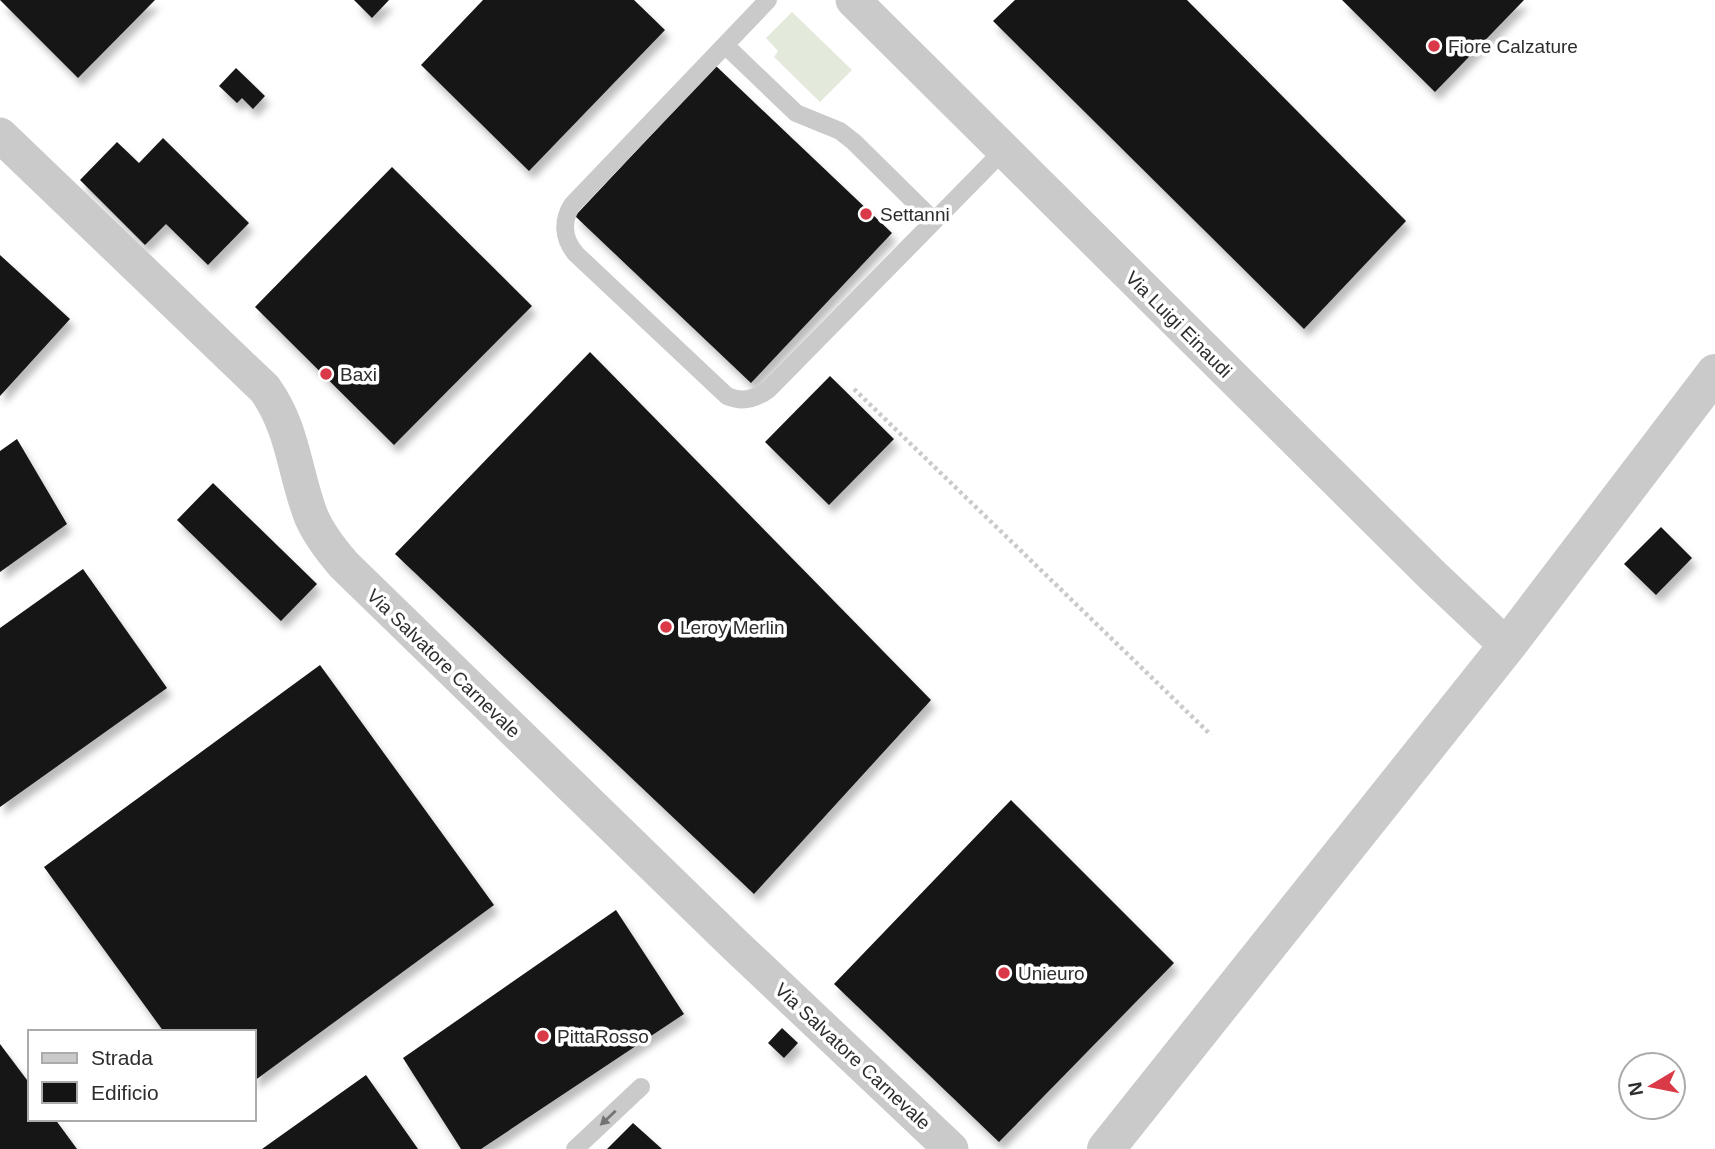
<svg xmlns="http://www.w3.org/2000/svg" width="1715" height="1149" font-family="Arial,sans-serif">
<defs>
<filter id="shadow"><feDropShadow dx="4.5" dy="8" stdDeviation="3.5" flood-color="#0004"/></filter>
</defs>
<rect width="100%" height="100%" fill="#fff"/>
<path fill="#e3e9db" d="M792,12L852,70L820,102L774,57L778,51L766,38Z"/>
<path fill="#141414" filter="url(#shadow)" d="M0,0H155L78,78Z
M354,0H389L372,18Z
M483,0H634L665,30L529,171L421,65Z
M1015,0H1187L1406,221L1304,329L993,21Z
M1342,0H1524L1435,92Z
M716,66L892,233L751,383L575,216Z
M236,68L265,96L253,109L242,98L237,103L219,86Z
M163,138L249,223L208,265L166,224L145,245L80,180L117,142L139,163Z
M392,167L532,306L394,445L255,307Z
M0,255L70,319L0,396Z
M590,352L931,700L754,894L395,554Z
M830,376L894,439L829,505L765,442Z
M17,439L67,524L0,572V451Z
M213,483L317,584L281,621L177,520Z
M1661,527L1692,558L1656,595L1624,564Z
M83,569L167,688L0,807V628Z
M320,665L494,905L254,1081V1032H164L44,867Z
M1011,800L1174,963L999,1142L834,984Z
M616,910L684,1014L481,1149H461L403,1058Z
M782,1028L798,1043L784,1058L768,1043Z
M0,1044L30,1084V1119H55L77,1149H0Z
M366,1075L418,1149H262Z
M633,1123L662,1149H607Z"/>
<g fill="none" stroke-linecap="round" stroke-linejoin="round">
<path stroke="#cacaca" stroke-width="4.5" stroke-dasharray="3.5 3.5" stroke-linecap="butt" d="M854,389L1211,735"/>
<path stroke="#cacaca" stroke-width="18" d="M768,0L572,205C562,221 563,239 576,254L727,396C743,403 756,399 769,389L1004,150
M725,45L796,113L840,131L854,142L934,221
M575,1149L641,1087"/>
<path stroke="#cacaca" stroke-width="35" d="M853,0L1433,576L1507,646
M0,135L265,389C294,430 294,472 311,516C319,535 331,550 344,565L733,943L951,1149"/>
<path stroke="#cacaca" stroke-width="38" d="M1106,1149L1507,646L1715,373"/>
</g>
<defs><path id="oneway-solid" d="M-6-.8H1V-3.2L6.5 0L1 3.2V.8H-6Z" transform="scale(1.75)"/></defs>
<use fill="#747474" href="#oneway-solid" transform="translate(608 1118) rotate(137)"/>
<g fill="#da3947" stroke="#fff" stroke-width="2.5">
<circle cx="1434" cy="46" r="7"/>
<circle cx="866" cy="214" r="7"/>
<circle cx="326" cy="374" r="7"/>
<circle cx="666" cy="627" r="7"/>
<circle cx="1004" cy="973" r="7"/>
<circle cx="543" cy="1036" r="7"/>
</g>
<g text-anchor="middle" stroke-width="7" stroke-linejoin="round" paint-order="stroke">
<g font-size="19" fill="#2d2d2d" stroke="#fff" text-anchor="start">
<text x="1448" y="53">Fiore Calzature</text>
<text x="880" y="221">Settanni</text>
<text x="340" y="381">Baxi</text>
<text x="680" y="634">Leroy Merlin</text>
<text x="1018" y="980">Unieuro</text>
<text x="557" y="1043">PittaRosso</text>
</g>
<g font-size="19" fill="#2d2d2d" stroke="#fff">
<text transform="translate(1179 324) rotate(45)" y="7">Via Luigi Einaudi</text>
<text transform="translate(444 663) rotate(44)" y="7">Via Salvatore Carnevale</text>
<text transform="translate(853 1056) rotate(43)" y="7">Via Salvatore Carnevale</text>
</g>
</g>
<rect x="28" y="1030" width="228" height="91" fill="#ffffff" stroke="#ababab" stroke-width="2"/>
<rect x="42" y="1053" width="35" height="10" fill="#cacaca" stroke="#ababab" stroke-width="2"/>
<text x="91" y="1065" font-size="21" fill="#2d2d2d">Strada</text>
<rect x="42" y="1082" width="35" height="21" fill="#141414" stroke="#ababab" stroke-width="2"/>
<text x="91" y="1100" font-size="21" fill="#2d2d2d">Edificio</text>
<g transform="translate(1652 1086) rotate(260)"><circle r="33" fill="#ffffff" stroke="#ababab" stroke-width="2"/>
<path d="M0-5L12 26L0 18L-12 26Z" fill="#da3947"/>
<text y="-10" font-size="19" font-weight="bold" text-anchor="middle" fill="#2d2d2d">N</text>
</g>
</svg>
